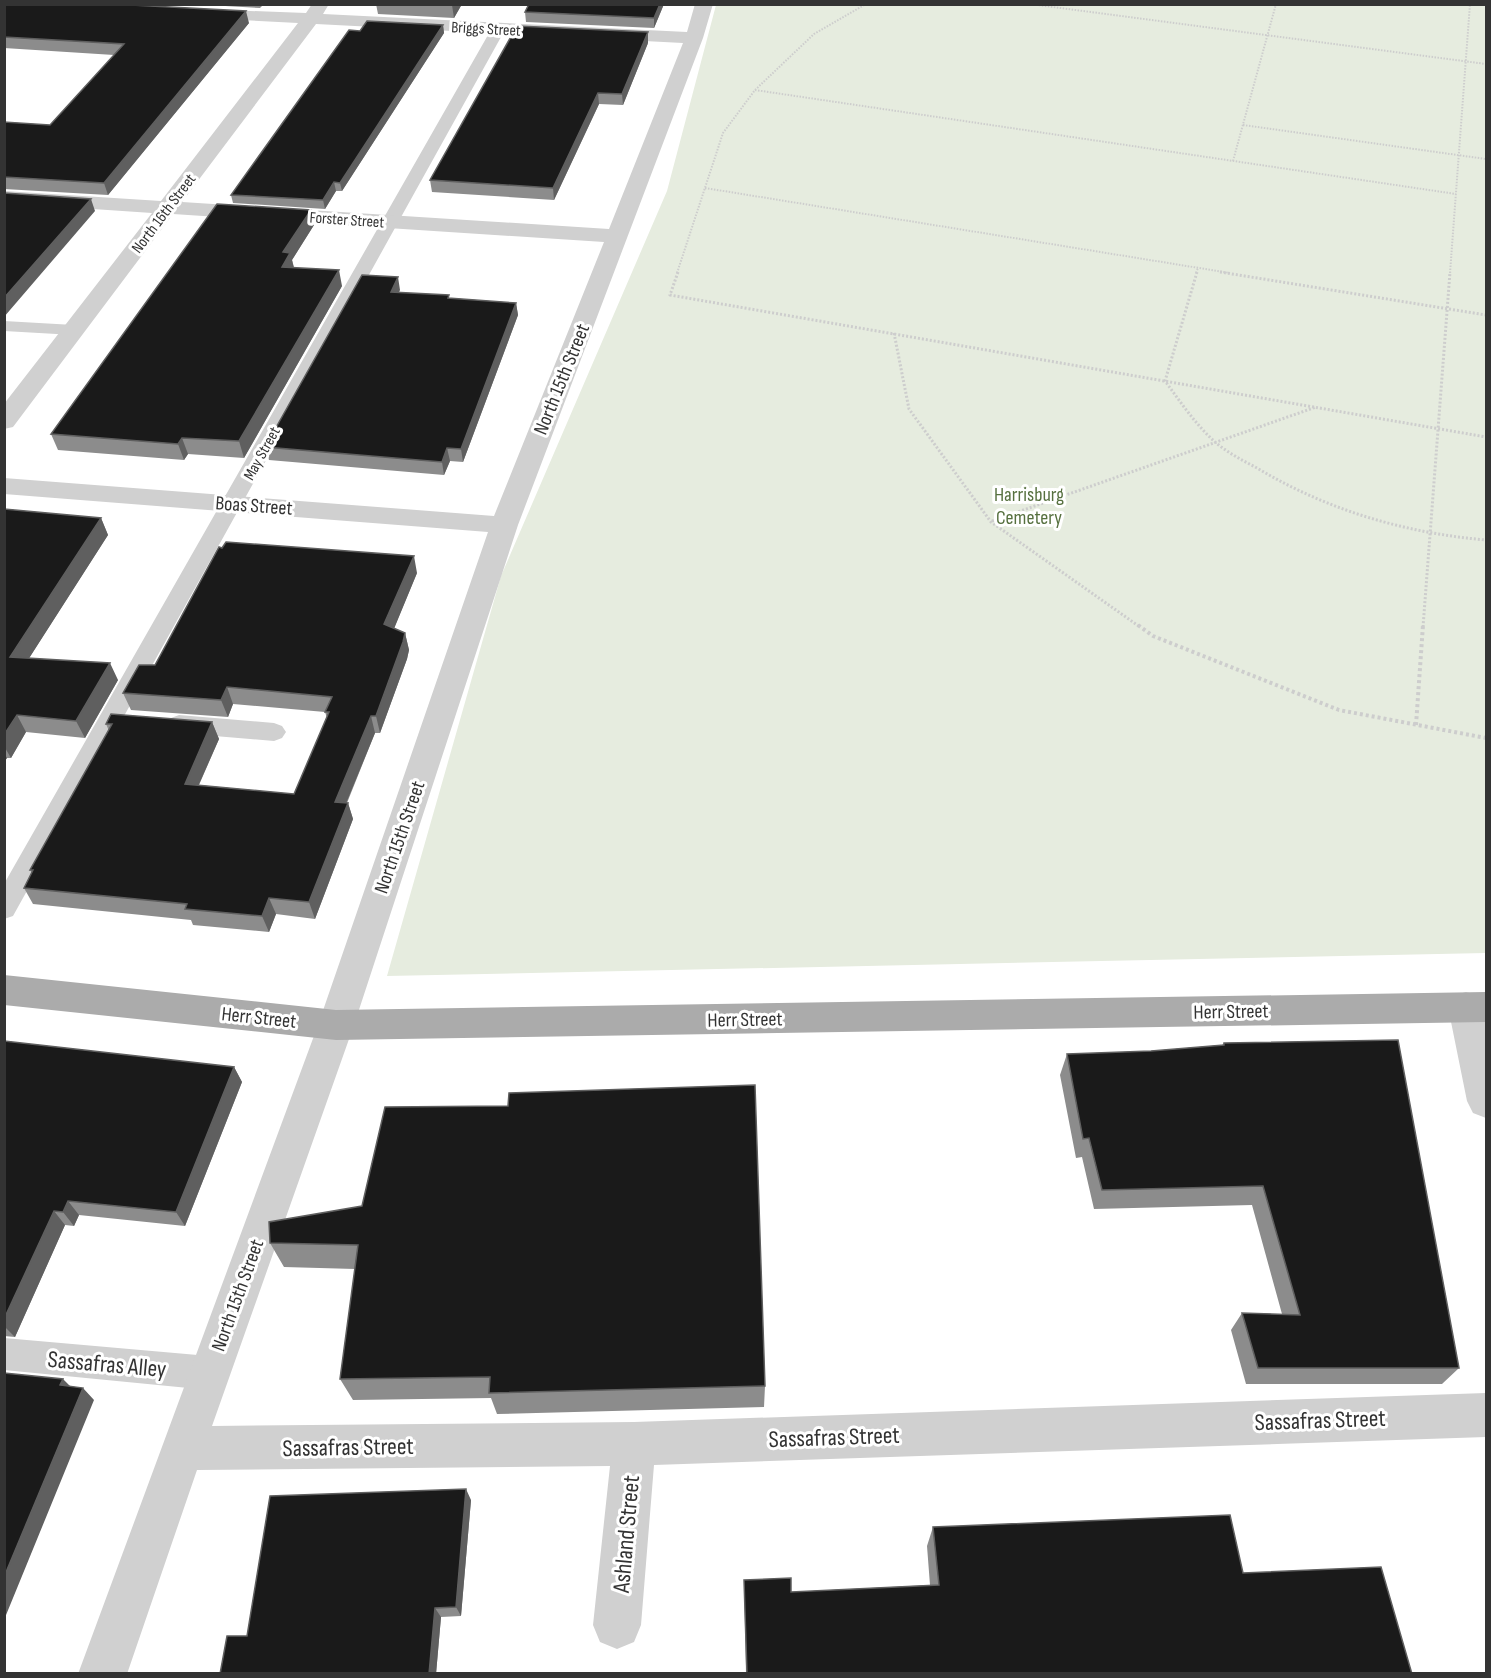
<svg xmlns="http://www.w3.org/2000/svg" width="1491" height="1678" font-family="'Sofia Sans Condensed',sans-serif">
<rect width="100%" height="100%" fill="#fff"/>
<path fill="#e6ecdf" d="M716,5H1486V953L387,976L501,576L667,191Z"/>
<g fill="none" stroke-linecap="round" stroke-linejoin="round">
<path stroke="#cdcdcd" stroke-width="2" stroke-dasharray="1.5 1.5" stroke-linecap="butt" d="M1030,4L1486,64
M755,90L1456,194
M1243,125L1486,159
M1233,161L1276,4
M705,188L1230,273
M677,273L723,133L755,90L814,34L866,4
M1196,273L1198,268
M1450,273L1470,4"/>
<path stroke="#cdcdcd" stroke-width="3" stroke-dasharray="2 2" stroke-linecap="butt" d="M678,272L670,295L1486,437
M1197,272L1165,381C1180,401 1195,424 1214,441C1226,452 1242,460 1257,468C1327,510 1405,533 1486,540
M1220,272L1486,315
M894,333L909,409L991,522L1140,627
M992,521L1316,407
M1423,627L1450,272"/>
<path stroke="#cdcdcd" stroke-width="4" stroke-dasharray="3 3" stroke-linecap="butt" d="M1138,625L1153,636L1339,710L1486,738
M1416,725L1423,625"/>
<path fill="#d0d0d0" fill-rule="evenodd" d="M499,24L506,28L13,916L4,919V884L492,28Z
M4,321L74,325L80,326L83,330L80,334L74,335L4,331Z
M179,715L274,723L282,726L286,732L282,738L274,741L179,733L171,730L167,724L171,718Z
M4,1338L209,1356L221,1361L226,1373L221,1385L209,1390L4,1370Z"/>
<path fill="#d0d0d0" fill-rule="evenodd" d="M312,4H329L323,14L687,32L695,4H713L703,38L518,525L354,1025L212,1426L634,1422L1486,1393V1437L654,1465L641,1625L634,1642L617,1649L600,1642L593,1625L610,1466L197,1470L127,1674H78L318,1025L488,532L4,494V478L494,516L604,242L173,214L13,427L4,429V404L152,213L4,203V191L161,201L298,23L202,18L196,17L193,13L196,9L306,13ZM316,24L683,43L609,229L182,202Z
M1466,992L1479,996L1486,1018V1118L1473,1113L1467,1101L1448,1007L1453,996Z"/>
<path fill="#ababab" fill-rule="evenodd" d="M4,975L336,1010L1486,992V1022L336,1040L4,1005Z"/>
</g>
<path fill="#8c8c8c" d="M4,4L249,23L108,195L4,189V122L50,125L114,55L4,48Z
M190,4H264L260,8Z
M376,4H462L454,18L378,14Z
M529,4H664L654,28L526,22L525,12Z
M443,25L444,33L342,191H336L325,209L233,203L231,195L360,31Z
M648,43L623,105L599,104L554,200L432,192L430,180Z
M311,210L314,225L292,260L294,267L342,286L244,458L188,454L184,460L58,450L51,434Z
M400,290L399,292L450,298L516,303L518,315L463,462L450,461L444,475L269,460L265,447Z
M4,509L101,518L108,535L29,658L118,680L85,738L26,732L11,758H7L4,762Z
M417,573L394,628L405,633L409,650L407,659L380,733H375L347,803H348L353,819L315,919L276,914L269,932L193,925L191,920L33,904L24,888L32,873L30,870L109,731L106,724L212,722L219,739L199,785L294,794L327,718L325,712L233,704L228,717L131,710L123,693L155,665Z
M4,1041L234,1067L242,1082L185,1226L79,1215L74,1226L65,1225L15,1337L4,1336Z
M1224,1043L1459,1368L1442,1384H1246L1231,1330L1242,1313L1282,1314L1252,1205L1094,1209L1082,1157L1076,1158L1060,1075L1067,1054L1151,1051L1222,1045Z
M362,1206L765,1386L764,1407L497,1414L491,1398L353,1400L340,1379L355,1269L284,1267L270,1243Z
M471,1500L461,1616L441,1617L436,1674H220L247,1636Z
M933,1527L1243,1573L1412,1674H746L744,1580L791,1592L930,1585L927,1546Z"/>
<path fill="#5f5f5f" d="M452,4H462L454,18L452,5Z
M660,4H664L654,28V18Z
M246,11L249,23L108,195L104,183Z
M443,25L444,33L342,191L340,183Z
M648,32V43L623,105L622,94Z
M598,93L599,104L554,200L553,188Z
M334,182L336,191L325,209L323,200Z
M91,199L95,211L4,317V298Z
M311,210L314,225L292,260L294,269L282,267L283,252Z
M339,270L342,286L244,458L239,441Z
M398,277L400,290L393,304L391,292Z
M516,303L518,315L463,462L461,449Z
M182,438L188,454L184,460L178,444Z
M447,448L450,461L444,475L442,462Z
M101,518L108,535L19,674L10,657Z
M414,556L417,573L389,641L384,624Z
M405,633L409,650L407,659L380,733L376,716Z
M110,663L118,680L85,738L76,721Z
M227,687L233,704L228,717L221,700Z
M17,715L26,732L11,758L4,746V735Z
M371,716L375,733L340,818L335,802Z
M212,722L219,739L192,800L185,784Z
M4,753L7,758L4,762Z
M348,803L353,819L315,919L309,902Z
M269,898L276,914L269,932L262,916Z
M234,1067L242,1082L185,1226L176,1212Z
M68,1201L79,1215L74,1226L63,1212Z
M54,1211L65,1225L15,1337L4,1326V1319Z
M63,1379L75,1391L60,1385Z
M83,1388L94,1400L4,1620V1577Z
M466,1489L471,1500L461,1616L456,1607Z
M435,1608L441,1617L436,1674H429Z"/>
<path fill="#1a1a1a" stroke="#5f5f5f" stroke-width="1.5" d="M4,4H112L246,11L104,183L4,177V122L50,125L124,44L4,37Z
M529,4H660L654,18L525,12Z
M367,21L443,25L340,183L334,182L323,200L231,195L349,30L360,31Z
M517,26L648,32L622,94L598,93L553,188L430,180Z
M4,193L91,199L4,298Z
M217,204L311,210L283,252L290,253L282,267L339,270L239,441L182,438L178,444L51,434Z
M362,275L398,277L391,292L449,295L448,298L516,303L461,449L447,448L442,462L265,447Z
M4,509L101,518L10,657L110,663L76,721L17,715L4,735Z
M226,542L414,556L384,624L405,633L403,642L376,716H371L335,802L348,803L309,902L269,898L262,916L185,909L187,904L24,888L33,870H30L112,724H106L111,714L212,722L185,784L294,794L329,712H325L332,697L227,687L221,700L123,693L139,665H155L219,547L222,548Z
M1398,1040L1459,1368H1258L1242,1313L1300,1315L1263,1186L1102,1190L1089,1138L1083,1139L1067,1054L1151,1051L1224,1045V1043Z
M4,1041L234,1067L176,1212L68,1201L63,1212L54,1211L4,1319Z
M755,1085L765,1386L489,1393L490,1377L340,1379L358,1245L270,1243L269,1222L362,1206L385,1107L508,1106L509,1093Z
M4,1373L63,1379L60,1385L83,1388L4,1577Z
M466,1489L456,1607L435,1608L429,1674H220L227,1636H247L270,1496Z
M1230,1515L1243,1573L1381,1567L1412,1674H747L744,1580L791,1578V1592L939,1585L933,1527Z"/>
<g text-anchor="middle" stroke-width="6" stroke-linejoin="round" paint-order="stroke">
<g font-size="16" fill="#333" stroke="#fff">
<text transform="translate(486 28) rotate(3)" y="6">Briggs Street</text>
<text transform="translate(163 213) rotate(-53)" y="6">North 16th Street</text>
<text transform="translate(347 219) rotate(4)" y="6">Forster Street</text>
<text transform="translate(261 453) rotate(-61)" y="6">May Street</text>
</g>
<g font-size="20" fill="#333" stroke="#fff">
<text transform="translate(561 379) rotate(-68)" y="7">North 15th Street</text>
<text transform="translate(254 505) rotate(4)" y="7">Boas Street</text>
<text transform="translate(399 837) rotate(-71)" y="7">North 15th Street</text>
<text transform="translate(1231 1011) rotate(-1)" y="7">Herr Street</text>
<text transform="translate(259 1017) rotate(6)" y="7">Herr Street</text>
<text transform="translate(745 1019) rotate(-1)" y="7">Herr Street</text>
<text transform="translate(237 1295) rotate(-70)" y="7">North 15th Street</text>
</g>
<g font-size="20" fill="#56703f" stroke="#fff">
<text x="1029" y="501">Harrisburg<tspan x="1029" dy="23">Cemetery</tspan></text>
</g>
<g font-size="24" fill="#333" stroke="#fff">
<text transform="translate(107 1364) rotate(5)" y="8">Sassafras Alley</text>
<text transform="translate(1320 1420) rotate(-2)" y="8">Sassafras Street</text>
<text transform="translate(834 1437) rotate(-2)" y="8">Sassafras Street</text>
<text transform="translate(348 1447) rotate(-1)" y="8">Sassafras Street</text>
<text transform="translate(626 1534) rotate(-85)" y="8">Ashland Street</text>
</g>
</g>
<rect width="1491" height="1678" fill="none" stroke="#333333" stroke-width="12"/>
</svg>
